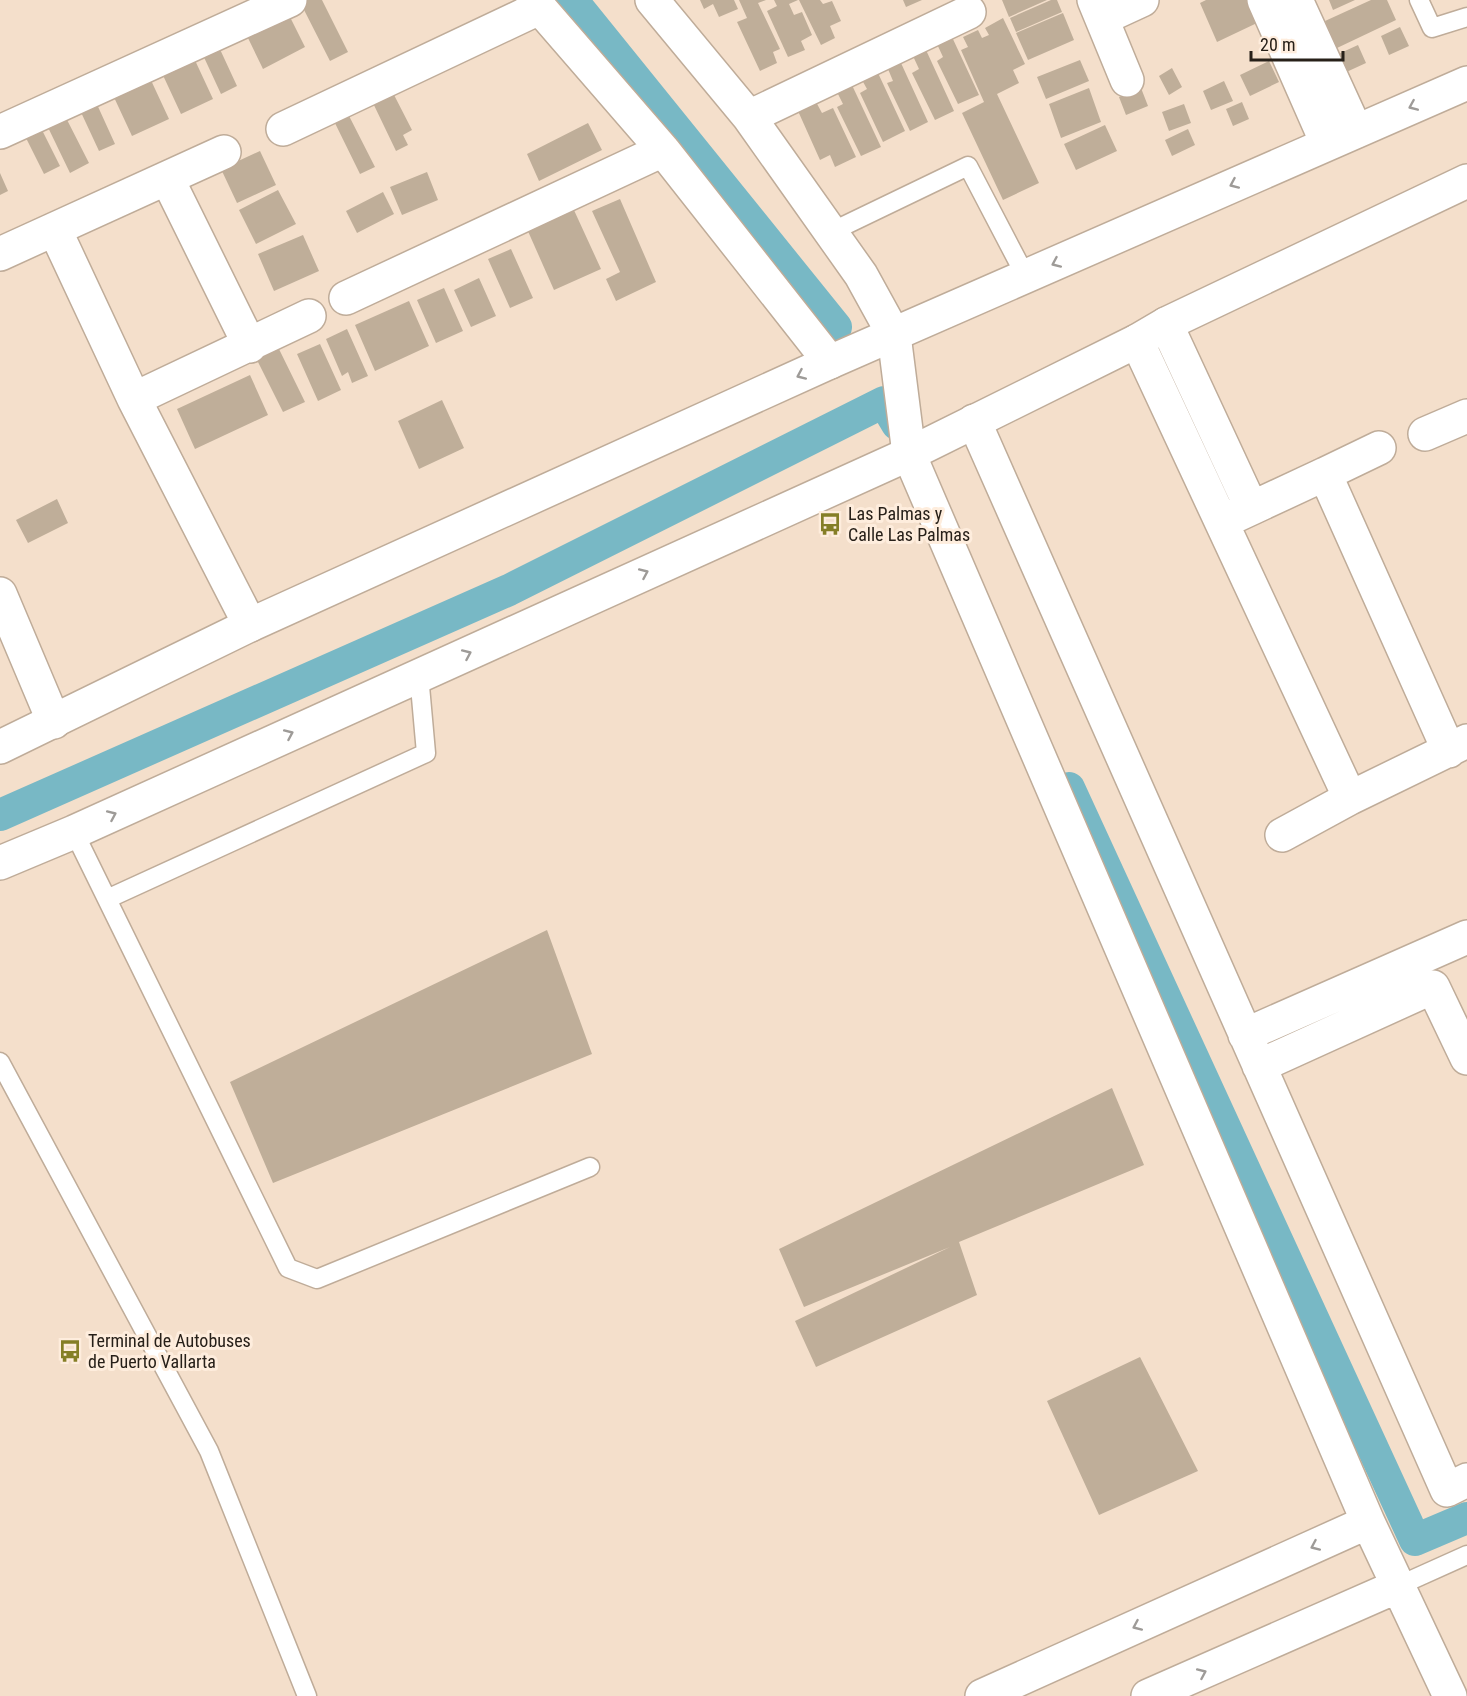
<svg xmlns="http://www.w3.org/2000/svg" width="1467" height="1696" font-family="'Roboto Condensed',sans-serif">
<rect width="100%" height="100%" fill="#f4dfcb"/>
<g fill="none" stroke-linecap="round" stroke-linejoin="round">
<path stroke="#78b8c5" stroke-width="32" d="M572,0L836,327
M1069,788L1415,1540L1467,1518
M0,815L509,590L884,402L897,424"/>
</g>
<path fill="#bfae99" d="M305,0H322L348,52L330,61L300,2Z
M700,0H734L738,9L719,17L713,4L704,9Z
M739,0H766L758,3L780,49L773,52L777,63L760,71L737,22L747,18Z
M774,0H798L789,4L794,15L802,12L812,35L801,41L805,50L788,57L767,11L777,6Z
M799,0H820L823,4L832,1L841,21L830,26L835,38L821,45Z
M903,0H922L906,7Z
M1002,0H1047L1009,17Z
M1051,0H1057L1062,12L1016,32L1010,18Z
M1206,0H1246L1257,23L1217,42L1200,3Z
M1329,0H1355L1333,10Z
M1371,0H1387L1396,20L1337,48L1325,21Z
M1063,13L1074,40L1028,60L1016,33Z
M290,17L305,47L263,69L248,38Z
M1003,18L1025,64L1013,70L1019,83L997,94L1039,183L1003,200L962,113L984,102L961,50L968,47L963,37L978,30L982,38L989,35L985,28Z
M1400,27L1409,46L1389,55L1381,36Z
M952,37L979,95L958,104L937,61L943,57L937,44Z
M218,45L237,86L221,94L202,53Z
M1358,45L1366,63L1342,74L1334,56Z
M926,50L954,111L935,120L912,73L919,69L913,56Z
M193,56L213,99L181,114L161,71Z
M1080,60L1089,81L1046,99L1037,77Z
M1269,61L1279,82L1250,96L1240,75Z
M901,63L928,122L910,131L887,83L893,81L888,69Z
M1172,68L1182,87L1169,95L1159,76Z
M878,73L905,131L883,142L860,93L867,89L862,80Z
M149,76L169,119L132,136L112,93Z
M1224,81L1233,101L1211,110L1203,91Z
M851,83L881,147L861,156L837,107L843,104L836,90Z
M1089,88L1101,122L1061,138L1049,104Z
M1141,88L1148,106L1126,115L1119,97Z
M392,91L412,130L403,135L408,145L396,151L372,101Z
M95,100L115,144L99,151L79,108Z
M816,102L822,113L833,108L856,157L835,167L830,155L820,160L798,111Z
M1242,102L1249,119L1233,126L1226,109Z
M1184,104L1191,123L1169,131L1162,112Z
M61,108L89,163L70,173L43,117Z
M345,108L375,167L360,174L331,115Z
M588,123L602,150L539,181L527,154Z
M39,124L60,166L44,174L23,132Z
M1105,125L1117,151L1076,170L1064,144Z
M1188,129L1195,145L1172,156L1165,140Z
M260,151L276,185L237,203L221,169Z
M427,172L438,200L402,215L390,187Z
M0,173L8,191L0,195Z
M278,190L296,224L256,244L239,210Z
M383,192L394,214L357,233L346,211Z
M620,199L656,282L616,301L606,279L620,272L592,211Z
M573,208L601,269L554,290L527,229Z
M303,235L319,271L274,291L258,254Z
M511,249L533,298L510,308L488,259Z
M479,278L496,316L471,327L454,290Z
M444,288L463,331L436,343L417,300Z
M409,301L429,346L375,371L355,325Z
M347,329L368,376L352,383L348,372L342,376L326,339Z
M320,344L341,390L318,401L297,354Z
M277,345L305,402L283,412L255,356Z
M250,375L268,415L195,449L177,409Z
M442,400L464,448L419,469L398,421Z
M57,499L68,523L28,543L16,520Z
M547,930L592,1054L273,1183L230,1082Z
M1112,1088L1144,1165L959,1242L977,1295L816,1367L795,1321L950,1247L804,1307L779,1249Z
M1140,1357L1198,1471L1099,1515L1047,1401Z"/>
<g fill="none" stroke-linecap="round" stroke-linejoin="round">
<g stroke="#bfac99" stroke-width="21">
<path id="lane" d="M1419,0L1432,28L1467,17
M831,232L968,166L1026,277
M74,832L288,1268L317,1279L590,1167
M107,899L426,753L419,675
M0,1062L209,1451L307,1696
M1398,1586L1467,1555"/>
</g>
<g stroke="#bfac99" stroke-width="36">
<path id="street" d="M533,0L663,150L830,362
M652,0L749,117L861,275L894,335L909,454L1368,1522L1450,1696
M1094,0L1127,80
M1264,0L1327,143
M1296,0L1356,131
M1103,18L1142,0
M749,117L969,12
M283,129L539,8
M0,132L290,0
M167,178L250,346
M55,230L134,399L250,625
M0,254L224,152
M346,298L663,150
M1166,324L1251,507
M1137,341L1350,798
M134,399L309,316
M974,421L1447,1490L1467,1480
M1425,434L1467,416
M1325,474L1379,448
M1222,522L1325,474L1449,751
M0,594L54,722
M1282,835L1350,798L1467,741
M1245,1035L1467,937
M1259,1066L1433,987L1467,1058
M982,1696L1368,1522
M1148,1696L1398,1586"/>
</g>
<g stroke="#bfac99" stroke-width="36">
<path id="secondary" d="M0,747L250,625L830,362L1467,83
M0,863L74,832L909,454L1137,341L1166,324L1467,181"/>
</g>
<use href="#lane" stroke="#fff" stroke-width="18"/>
<use href="#street" stroke="#fff" stroke-width="33"/>
<use href="#secondary" stroke="#fff" stroke-width="33"/>
</g>
<defs><path id="oneway-chevron" d="M-2-3.5L2.5 0L-2 3.5" fill="none" stroke-width="1.6" stroke-linecap="round" stroke-linejoin="round" transform="scale(1.5)"/></defs>
<g stroke="#9e9b98">
<use href="#oneway-chevron" transform="translate(1413 106) rotate(157)"/>
<use href="#oneway-chevron" transform="translate(1234 184) rotate(156)"/>
<use href="#oneway-chevron" transform="translate(1056 263) rotate(156)"/>
<use href="#oneway-chevron" transform="translate(801 375) rotate(156)"/>
<use href="#oneway-chevron" transform="translate(644 573) rotate(-24)"/>
<use href="#oneway-chevron" transform="translate(467 654) rotate(-24)"/>
<use href="#oneway-chevron" transform="translate(289 734) rotate(-24)"/>
<use href="#oneway-chevron" transform="translate(112 815) rotate(-24)"/>
<use href="#oneway-chevron" transform="translate(1315 1546) rotate(156)"/>
<use href="#oneway-chevron" transform="translate(1137 1626) rotate(156)"/>
<use href="#oneway-chevron" transform="translate(1202 1673) rotate(-24)"/>
</g>
<defs>
<g id="bus-bare" transform="scale(1.8)"><path d="M-5-6H5V4H4V6H2V4H-2V6H-4V4H-5ZM-3.5-4V0h7V-4ZM-3.5 1.2v1.5H-2V1.2ZM2 1.2v1.5H3.5V1.2Z" fill="#857e26" stroke="#feeddd" stroke-width="2.5" paint-order="stroke"/></g>
</defs>
<g fill-rule="evenodd">
<use href="#bus-bare" x="830" y="524"/>
<use href="#bus-bare" x="70" y="1351"/>
</g>
<g text-anchor="middle" stroke-width="6" stroke-linejoin="round" paint-order="stroke">
<g font-size="18" fill="#272019" stroke="#feeddd" text-anchor="start">
<text x="848" y="520">Las Palmas y<tspan x="848" dy="21">Calle Las Palmas</tspan></text>
<text x="88" y="1347">Terminal de Autobuses<tspan x="88" dy="21">de Puerto Vallarta</tspan></text>
</g>
</g>
<path d="M1251 51v9h92v-9" fill="none" stroke="#272019" stroke-width="3"/>
<text x="1260" y="51" font-size="18" fill="#272019" stroke="#feeddd" stroke-width="4.5" paint-order="stroke">20 m</text>
</svg>
